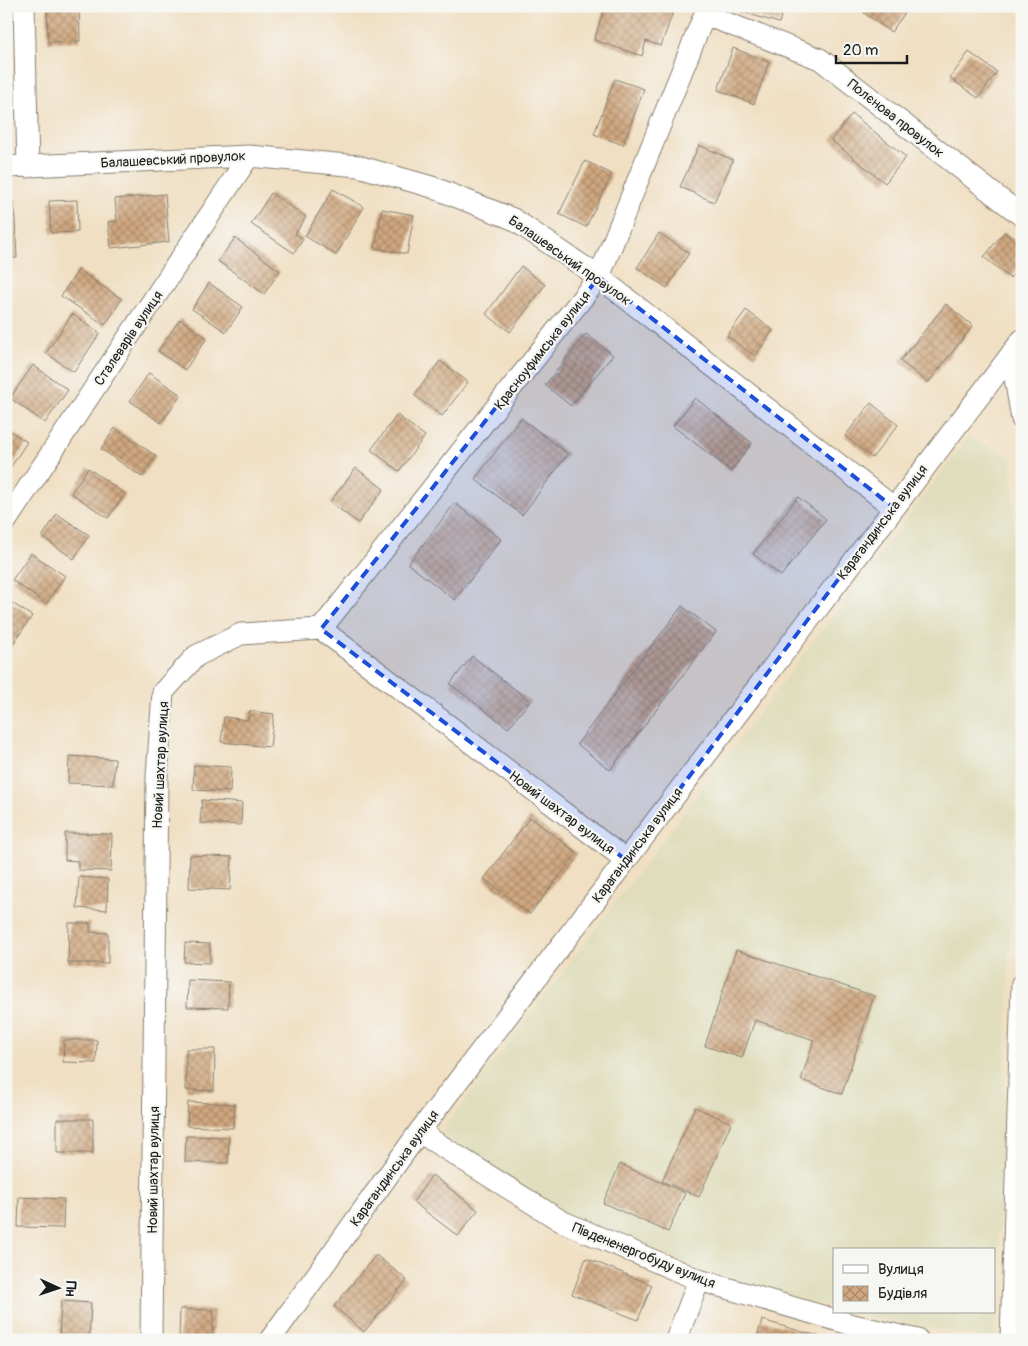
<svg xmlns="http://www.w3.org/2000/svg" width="1028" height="1346" font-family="Pangolin,sans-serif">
<defs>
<pattern id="building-cross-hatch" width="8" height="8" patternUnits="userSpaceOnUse" patternTransform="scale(1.25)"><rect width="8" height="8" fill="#d0a880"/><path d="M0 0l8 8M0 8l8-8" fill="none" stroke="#a88868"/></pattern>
</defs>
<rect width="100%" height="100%" fill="#f6f6f2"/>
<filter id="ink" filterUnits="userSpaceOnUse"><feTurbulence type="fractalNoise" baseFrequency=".02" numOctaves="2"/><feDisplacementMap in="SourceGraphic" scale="10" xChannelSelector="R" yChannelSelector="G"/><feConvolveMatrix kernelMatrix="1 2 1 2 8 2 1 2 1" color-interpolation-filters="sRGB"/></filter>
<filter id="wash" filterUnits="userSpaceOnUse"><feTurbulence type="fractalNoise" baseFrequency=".0096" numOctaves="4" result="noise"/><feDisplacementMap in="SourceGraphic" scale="20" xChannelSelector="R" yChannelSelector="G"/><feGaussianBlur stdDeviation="1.12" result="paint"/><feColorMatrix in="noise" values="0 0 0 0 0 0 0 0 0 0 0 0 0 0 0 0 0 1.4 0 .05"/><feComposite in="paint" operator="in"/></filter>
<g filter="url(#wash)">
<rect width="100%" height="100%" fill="#f0dfc2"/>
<path fill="#dfddbb" d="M968,438L1012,457L1018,726L995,1340L847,1312H994V1250H834V1308L702,1270L564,1213L440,1134Z"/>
<g id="blocks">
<path fill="url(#building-cross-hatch)" d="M47,6H79L80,41L48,42Z
M605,6H675L661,46L646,41L642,56L594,40Z
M744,6H784L779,23L742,12Z
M869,6H910L891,32L864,13Z
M733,48L769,62L754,104L718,90Z
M969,52L997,72L978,98L950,78Z
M615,79L644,89L623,145L594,134Z
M852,114L906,157L885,183L831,140Z
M699,145L733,160L714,202L680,187Z
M585,161L612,174L586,227L559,214Z
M333,189L364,207L336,255L305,236Z
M271,193L306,217L295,234L303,239L294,253L251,224Z
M165,194L169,242L111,248L108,222L117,221L115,199Z
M77,200L78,232L51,233L49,201Z
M14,202L17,258L6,259V203Z
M382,209L414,215L407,254L375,248Z
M1004,232L1022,246V264L1010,278L984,257Z
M659,233L689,253L667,288L637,268Z
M235,238L280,271L264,294L218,261Z
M521,266L545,285L510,332L486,314Z
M78,270L122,299L105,325L61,296Z
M209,283L243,307L226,332L192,309Z
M946,304L973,326L928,383L900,361Z
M746,310L773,330L755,356L727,336Z
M72,314L100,333L74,372L46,353Z
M180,319L207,338L185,370L158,351Z
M586,334L613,355L571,406L545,385Z
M440,361L468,382L442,416L414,395Z
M33,365L68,390L45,423L10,398Z
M149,373L181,395L161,423L130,401Z
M695,398L752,443L731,471L673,426Z
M871,403L898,425L872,458L845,436Z
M397,415L425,436L399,471L371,450Z
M521,418L568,454L522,515L475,479Z
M6,428L27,442L10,468L6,466Z
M115,428L156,456L142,477L101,449Z
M88,468L125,494L108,518L71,493Z
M356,468L384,489L358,523L330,502Z
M798,497L826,519L781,576L753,554Z
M455,503L501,539L455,600L408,564Z
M57,514L89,535L74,559L42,537Z
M31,553L65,576L46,604L12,580Z
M6,599L32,616L11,647L6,643Z
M682,606L716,632L610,770L577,744Z
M472,656L530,701L508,728L450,684Z
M249,711L274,714L270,747L221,742L224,717L248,720Z
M69,756L115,759L113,785L68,783Z
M194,765L231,767L230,792L193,790Z
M202,800L242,803L241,825L200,823Z
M530,817L577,853L530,914L484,879Z
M65,833L112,834L111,871L78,870V861L65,860Z
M190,855L232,857L230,890L189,888Z
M79,877L108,879L107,910L77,908Z
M69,923H90V932L108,933V963H68Z
M185,943L210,944V963L184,962Z
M736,950L874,996L842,1094L801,1080L814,1040L755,1020L742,1058L705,1046Z
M188,980L229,982L228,1008L187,1007Z
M64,1040H97L96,1063L63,1062Z
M186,1049H215L214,1091L186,1090Z
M188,1102L235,1104L233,1128L187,1126Z
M695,1107L731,1123L699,1197L662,1181Z
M57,1119H93V1153H57Z
M186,1136L229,1137L228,1163L185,1162Z
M620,1164L685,1193L668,1232L603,1203Z
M432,1175L478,1210L458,1236L413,1202Z
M19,1197L64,1199L63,1228L18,1227Z
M376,1255L407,1280L364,1332L334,1306Z
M586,1258L652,1285L638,1320L572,1294Z
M61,1301L91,1303L89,1340H59Z
M180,1309L214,1310L212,1340H179Z
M762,1320L827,1339V1340H756Z"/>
</g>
</g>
<g filter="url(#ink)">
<use href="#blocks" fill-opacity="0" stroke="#867e6f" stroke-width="1"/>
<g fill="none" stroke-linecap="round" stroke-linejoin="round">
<g stroke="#867e6f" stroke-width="23">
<path id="street" d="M24,6L28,167
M706,15L820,59L1022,216
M6,167L249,156L358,166L432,187L513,219L599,277L893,507
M1011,354L1022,419
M6,521L249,156
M321,629L599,277L708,6
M419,1132L561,1221L699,1280L853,1325L918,1340
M151,1340L157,776L163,692L196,656L241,634L321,629L626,860
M270,1340L419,1132L1022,340
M676,1340L699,1280
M1011,1340L1022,984"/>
</g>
<use href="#street" stroke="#fff" stroke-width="21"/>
</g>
</g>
<path fill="#1d4ed8" fill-opacity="0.2" stroke="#1d4ed8" stroke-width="4" stroke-dasharray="10 6" stroke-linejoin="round" d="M599,277L893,507L626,860L321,629Z"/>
<g text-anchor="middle" stroke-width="4.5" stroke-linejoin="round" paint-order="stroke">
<g font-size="14" fill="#1c1c1c" stroke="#f6f6f2">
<text transform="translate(896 118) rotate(38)" y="5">Полєнова провулок</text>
<text transform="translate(173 159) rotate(-3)" y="5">Балашевський провулок</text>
<text transform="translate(570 260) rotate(35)" y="5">Балашевський провулок</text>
<text transform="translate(128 338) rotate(-56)" y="5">Сталеварів вулиця</text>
<text transform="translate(542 350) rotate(-52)" y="5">Красноуфимська вулиця</text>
<text transform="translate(882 522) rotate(-53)" y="5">Карагандинська вулиця</text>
<text transform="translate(160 765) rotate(-87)" y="5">Новий шахтар вулиця</text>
<text transform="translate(562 812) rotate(37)" y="5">Новий шахтар вулиця</text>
<text transform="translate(637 845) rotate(-53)" y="5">Карагандинська вулиця</text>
<text transform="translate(394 1168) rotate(-54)" y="5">Карагандинська вулиця</text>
<text transform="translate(153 1170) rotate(-89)" y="5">Новий шахтар вулиця</text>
<text transform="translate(644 1255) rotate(22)" y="5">Південенергобуду вулиця</text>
</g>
</g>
<rect width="1028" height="1346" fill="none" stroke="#f6f6f2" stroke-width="25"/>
<rect x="833" y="1248" width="162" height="65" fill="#f6f6f2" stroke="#9f9f9c"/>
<rect x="843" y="1265" width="25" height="8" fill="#ffffff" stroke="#9f9f9c"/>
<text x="878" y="1274" font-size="15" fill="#1c1c1c">Вулиця</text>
<rect x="843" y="1286" width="25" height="15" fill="url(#building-cross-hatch)" stroke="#9f9f9c"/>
<text x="878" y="1298" font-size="15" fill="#1c1c1c">Будівля</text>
<g transform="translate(58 1288) rotate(93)" stroke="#f6f6f2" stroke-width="4" paint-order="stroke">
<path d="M0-4L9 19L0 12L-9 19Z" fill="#1c1c1c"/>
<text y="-8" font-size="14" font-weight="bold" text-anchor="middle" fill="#1c1c1c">Пн</text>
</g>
<path d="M836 55v8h71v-8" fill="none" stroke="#1c1c1c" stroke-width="2.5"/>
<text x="843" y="55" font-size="15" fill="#1c1c1c" stroke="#f6f6f2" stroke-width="4" paint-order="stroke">20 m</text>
</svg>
